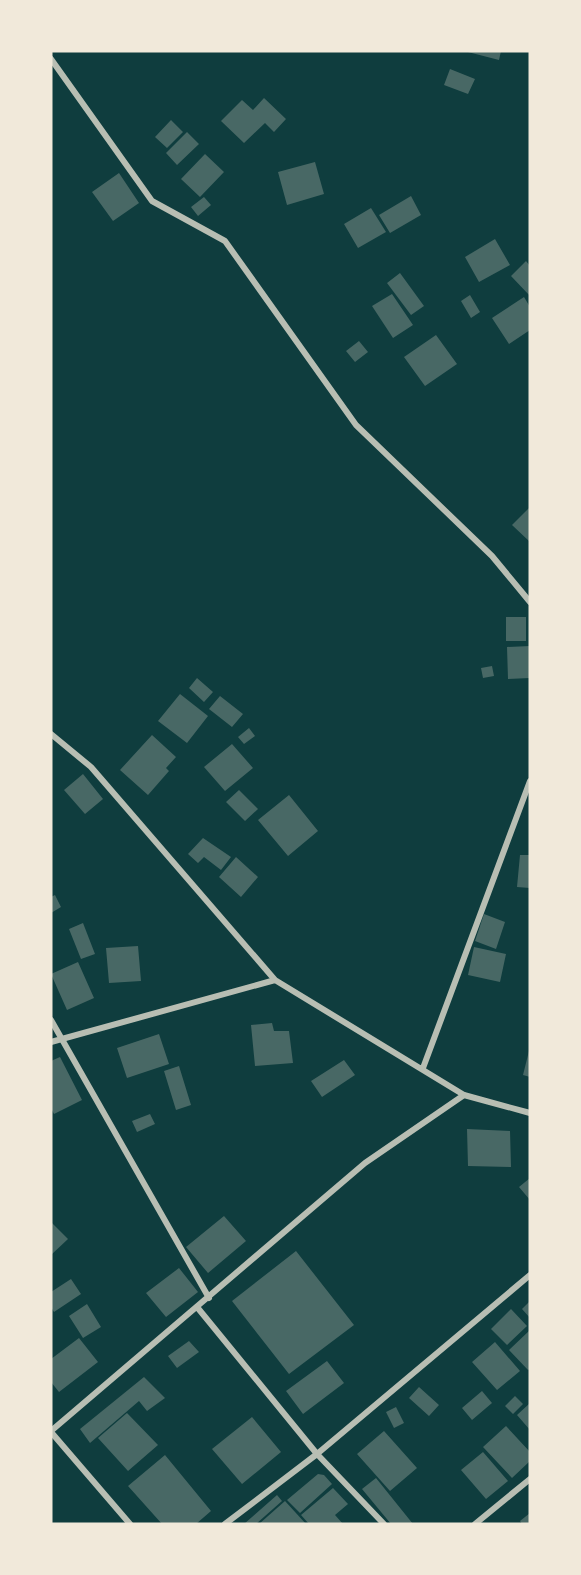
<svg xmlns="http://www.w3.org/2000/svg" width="581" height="1575" font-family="'Fira Sans Condensed',sans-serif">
<rect width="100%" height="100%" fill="#0f3d3e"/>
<path fill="#486865" d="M464,51H501L499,60Z
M450,69L475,79L468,94L444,85Z
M264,98L286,119L274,132L265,123L244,143L221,121L242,100L253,110Z
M171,120L183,132L167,148L155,137Z
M187,132L199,144L177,165L166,153Z
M205,154L224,172L200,197L181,179Z
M315,162L324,194L287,205L278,172Z
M119,173L139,203L113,221L92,192Z
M411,196L421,215L390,233L379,215Z
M204,197L211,205L198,216L191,207Z
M371,208L386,232L358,248L344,224Z
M495,239L510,265L479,282L465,257Z
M526,261L530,266V296L511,276Z
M400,273L424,306L411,315L387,283Z
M392,294L413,325L393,338L372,306Z
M470,295L480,312L471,318L461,301Z
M524,297L530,307V330L509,344L492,318Z
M436,335L457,364L425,386L404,357Z
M359,341L368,352L355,362L346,351Z
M530,507V542L512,525Z
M506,617H526V641H506Z
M530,646V678L508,679L507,647Z
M492,666L494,676L483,678L481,668Z
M197,678L213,692L204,702L189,688Z
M180,694L208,716L187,743L158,721Z
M220,696L243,714L232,727L209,709Z
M249,728L255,736L244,744L238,737Z
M152,735L176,757L166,768L169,771L148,795L120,770Z
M232,744L253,768L225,791L204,767Z
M83,774L103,799L85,814L64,790Z
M239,790L258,809L245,821L226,802Z
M289,795L318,831L288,856L258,820Z
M203,838L231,857L221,870L204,857L198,863L188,854Z
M520,855H530V888L517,887Z
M236,857L258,877L241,897L219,877Z
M55,895L61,907L51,913V897Z
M484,914L505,922L496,949L475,941Z
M83,923L95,954L81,959L69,929Z
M138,946L141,981L109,983L106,948Z
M474,947L506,954L500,982L468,975Z
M78,962L94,998L67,1010L51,974Z
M272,1023L274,1031H289L293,1063L255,1066L251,1025Z
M159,1034L169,1064L127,1078L117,1048Z
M529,1051H530V1077L523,1075Z
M60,1057L82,1100L54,1114L51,1108V1061Z
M344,1060L355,1075L322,1097L311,1081Z
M179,1066L191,1105L176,1110L164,1071Z
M150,1114L155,1124L137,1132L132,1121Z
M467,1129L510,1131L511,1167L468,1166Z
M530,1178V1200L519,1187Z
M224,1216L246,1241L208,1273L186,1247Z
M51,1222L68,1239L51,1255Z
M296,1251L354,1325L289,1374L232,1301Z
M179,1268L198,1292L166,1317L146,1293Z
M71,1279L81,1294L54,1312L51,1307V1292Z
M530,1301V1318L522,1309Z
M87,1304L101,1327L83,1338L69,1316Z
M511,1309L527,1326L507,1345L491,1329Z
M530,1330V1369L528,1370L509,1350Z
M79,1338L98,1362L59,1392L51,1382V1359Z
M189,1341L199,1352L177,1368L168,1356Z
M495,1342L520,1371L497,1390L472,1362Z
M327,1361L344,1383L303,1414L286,1391Z
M144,1377L165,1398L147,1411L139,1401L90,1443L80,1429Z
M419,1387L439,1405L429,1416L409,1398Z
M482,1391L492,1403L472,1420L462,1408Z
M515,1396L523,1404L513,1414L505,1406Z
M530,1403V1430L517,1415Z
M396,1407L404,1423L394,1428L386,1412Z
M127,1413L158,1445L128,1471L98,1438Z
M252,1417L281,1452L242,1484L212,1449Z
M506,1426L530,1452V1461L512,1478L483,1447Z
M384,1431L417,1468L390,1491L357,1454Z
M483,1452L508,1481L486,1499L461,1470Z
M165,1455L211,1511L196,1524H162L128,1486Z
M318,1474L324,1475L332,1484L300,1513L287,1500Z
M376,1478L413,1524H391L362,1489Z
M333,1488L348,1504L335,1515L343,1524H309L301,1515Z
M277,1495L282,1501L256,1524H244Z
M285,1501L306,1524H259Z
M530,1513V1524H522L520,1521Z"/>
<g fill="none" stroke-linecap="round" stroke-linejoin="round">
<path stroke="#b8beb3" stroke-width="6" d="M51,59L152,201L225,241L356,425L492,556L530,602
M51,734L91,767L275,980L464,1095L530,1113
M51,1020L209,1298
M51,1042L275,980
M423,1068L530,781
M197,1307L317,1454L384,1524
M51,1431L365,1163L464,1095
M51,1432L130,1524
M225,1524L317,1454L530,1275
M475,1524L530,1479"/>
</g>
<rect width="581" height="1575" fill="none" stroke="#f1e9da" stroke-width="105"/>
</svg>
